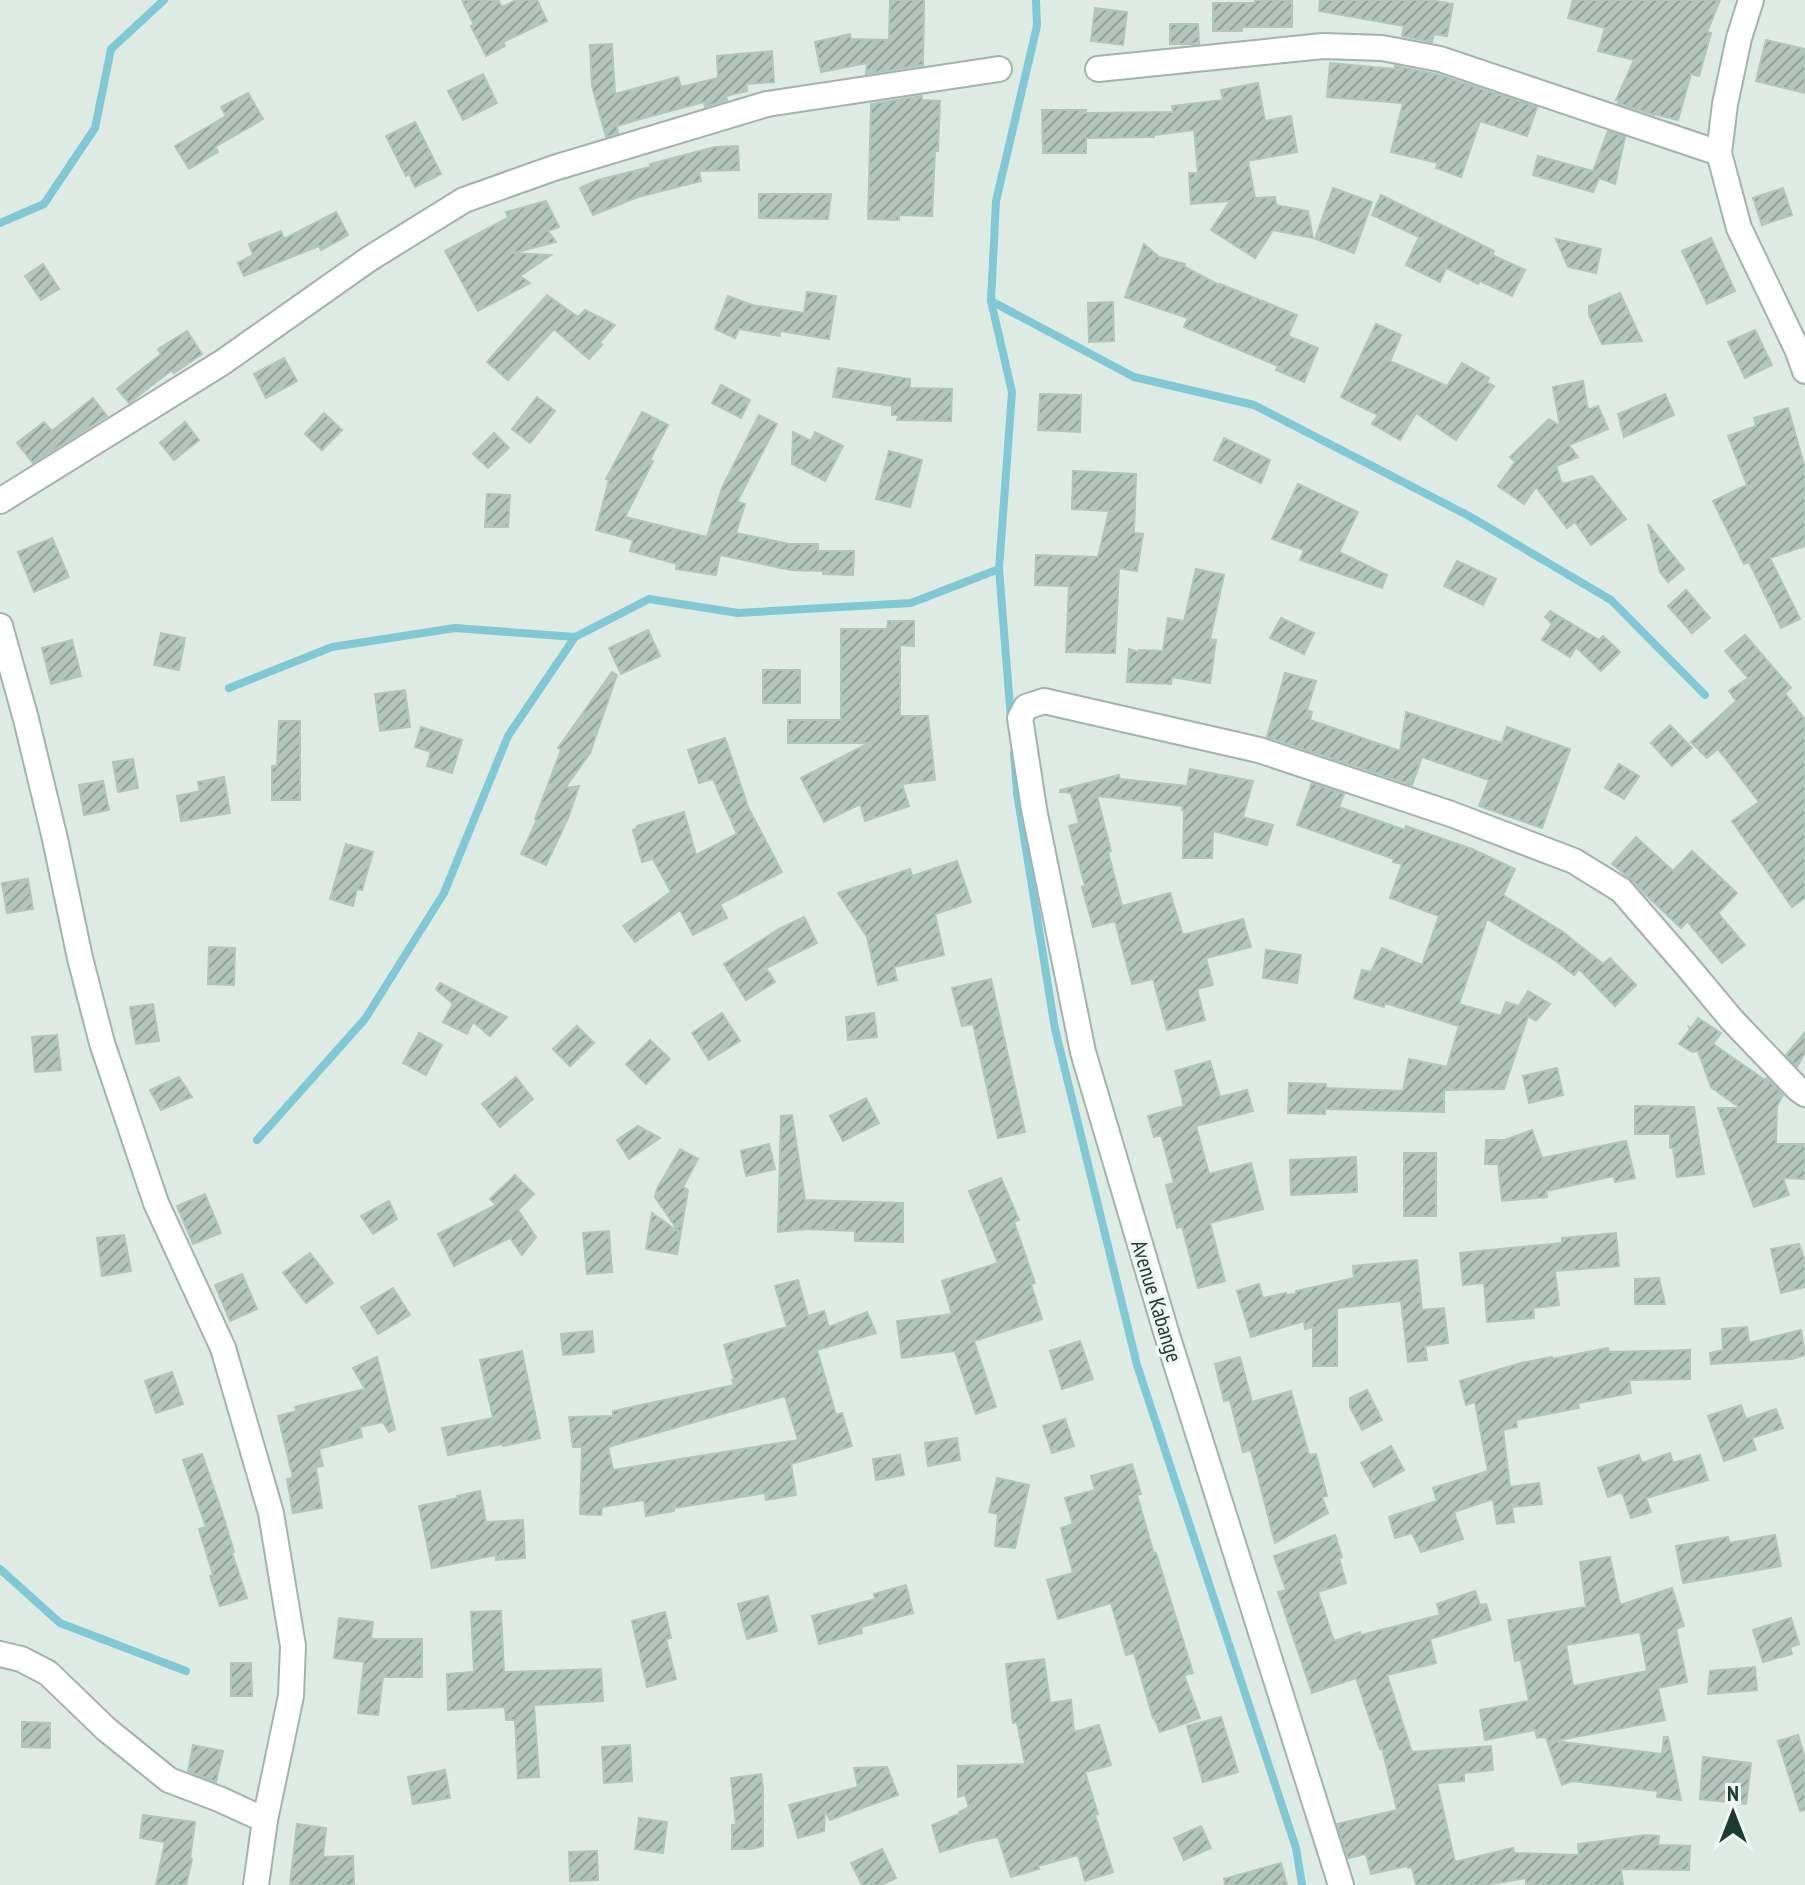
<svg xmlns="http://www.w3.org/2000/svg" width="1805" height="1885" font-family="'PT Sans Narrow',sans-serif">
<defs>
<pattern id="building-hatch" width="6" height="6" patternUnits="userSpaceOnUse" patternTransform="scale(2)"><rect width="6" height="6" fill="#b3c6be"/><path d="M-1 1l2-2M0 6l6-6M5 7l2-2" fill="none" stroke="#91a29b"/></pattern>
</defs>
<rect width="100%" height="100%" fill="#deebe5"/>
<g fill="none" stroke-linecap="round" stroke-linejoin="round">
<path stroke="#81c8d5" stroke-width="8" d="M0,223L44,204L95,128L111,49L164,0
M991,301L1134,377L1254,405L1469,516L1611,600L1705,695
M229,688L332,647L455,628L575,637
M1011,719L999,569L1012,392L991,301L996,201L1037,26L1036,0
M1014,753L1017,793L1055,1029L1137,1365L1296,1848L1302,1885
M257,1140L365,1019L444,893L508,736L575,637L649,599L738,613L911,603L999,569
M0,1569L60,1623L186,1671"/>
</g>
<path fill="url(#building-hatch)" stroke="#b0c5bc" stroke-width="2" fill-rule="evenodd" d="M462,0H498L502,7L516,0H537L547,21L503,42L505,46L486,56L471,26L474,25Z
M890,0H924L923,65L866,74L867,63L821,72L815,42L850,34L851,39L889,40Z
M1255,0H1292V27H1242V31H1213V3H1255Z
M1320,0H1430L1453,4L1447,36L1434,34L1432,42L1402,36L1404,26L1319,11Z
M1573,0H1720L1707,32L1711,33L1699,76L1691,74L1678,120L1654,114V115L1618,103L1620,100H1616L1634,60L1598,51L1605,28L1568,18Z
M1095,8L1127,12L1123,45L1091,41Z
M1170,24H1198L1199,44H1170Z
M1766,40L1805,49V93L1756,81Z
M612,44L615,94L678,77L681,87L718,78L717,56L772,51L774,82L746,84L747,91L726,96L727,100L705,107L704,102L640,119L617,126L618,133L606,137L592,86L590,45Z
M1330,63L1395,69V66L1436,74L1537,107L1527,136L1480,121L1461,177L1436,168L1438,163L1391,152L1403,103L1327,97Z
M483,74L497,103L463,120L448,91Z
M1258,83L1265,121L1291,116L1297,152L1248,161L1255,198L1275,197L1276,205L1308,211L1313,238L1273,230L1255,258L1211,230L1230,201L1191,204L1189,173H1198L1194,130L1154,135V137L1086,138V153H1043L1042,110H1086V113L1173,112L1172,106L1223,100L1221,90Z
M248,93L263,119L215,147L218,152L189,169L175,146L226,116L221,107Z
M922,96V100L940,101L938,151H935L932,216L899,215V220L868,219L871,104Z
M415,122L441,174L415,187L409,174L406,176L386,136Z
M1608,131L1625,137L1615,184L1599,178L1593,192L1533,175L1538,156L1593,171Z
M738,146L739,170L699,171L701,181L638,197L593,215L580,188L598,180L650,167V164L715,147Z
M1333,188L1372,202L1354,253L1315,239Z
M1783,188L1792,215L1762,225L1753,198Z
M759,194H831L828,219L759,218Z
M1381,195L1494,251L1492,255L1525,270L1512,296L1480,281L1478,284L1446,268L1440,282L1406,265L1419,237L1372,215Z
M546,201L559,227L548,231L556,242L513,253L551,255L520,276L530,283L478,311L445,251L508,218L506,212Z
M336,212L348,235L321,250L319,246L244,276L238,263L253,255L249,244L281,231L284,239Z
M1711,238L1735,291L1707,304L1682,251Z
M1556,239L1601,249L1596,273L1568,267Z
M1144,244L1159,257L1185,264V267L1219,285L1220,284L1297,315L1288,336L1318,348L1304,382L1276,370L1278,366L1184,327L1188,318L1125,297Z
M43,264L59,289L41,300L25,276Z
M807,292L836,296L829,339L780,331V336L739,329L735,338L715,329L728,296L752,305L804,313Z
M1620,293L1642,341L1602,344L1589,315V306Z
M547,295L578,317L585,310L615,325L600,342L602,345L589,359L554,329L508,380L487,362Z
M1113,302L1114,341L1089,342L1088,303Z
M1376,324L1401,335L1390,361L1447,386L1462,363L1489,378L1487,382L1494,386L1456,440L1416,413L1400,440L1372,424L1378,415L1341,397Z
M1755,330L1772,365L1745,378L1728,342Z
M187,331L202,354L174,373L172,370L129,403L117,389L161,354L158,349Z
M284,358L297,381L266,398L254,374Z
M838,368L910,379V388L952,389L951,421L897,420L899,415H892V406L833,397Z
M1583,381L1588,410L1598,406L1608,429L1569,445L1578,457L1556,466L1562,484L1592,476L1626,519L1591,545L1575,522L1567,528L1536,487L1524,504L1498,486L1515,462L1510,457L1549,419L1560,426L1553,387Z
M721,385L750,400L741,418L712,403Z
M1040,394L1081,395L1080,432L1038,430Z
M1665,394L1674,415L1624,437L1618,414Z
M537,397L555,411L530,443L512,429Z
M93,398L107,416L33,463L17,443L44,422L52,431Z
M1788,408L1805,468V546L1770,558L1800,619L1781,628L1749,562L1744,564L1713,501L1747,485L1728,436L1756,426L1754,418Z
M642,412L668,425L650,460L653,461L625,517L707,537L722,488L759,415L777,424L737,502L745,504L736,533L789,544H818V551H854L853,575L823,574V571L791,570L720,555L716,575L676,569L677,564L630,551L633,540L596,530L609,480L606,479Z
M324,413L342,430L322,450L305,434Z
M185,422L199,440L174,460L160,443Z
M793,432L811,441L815,432L843,446L825,481L792,464Z
M494,433L509,448L488,468L473,454Z
M1224,438L1270,460L1261,483L1214,460Z
M889,451L922,460L910,507L876,499Z
M1073,471L1136,474L1134,533L1143,534L1137,571L1119,568L1115,653L1066,652L1069,586L1035,585L1036,555L1098,557L1109,511L1072,509Z
M1298,484L1358,512L1339,552L1387,575L1382,588L1300,560L1304,550L1272,539Z
M487,494L510,495L508,527H485Z
M1648,524L1684,569L1668,582L1660,572Z
M52,538L69,577L34,592L18,552Z
M1457,561L1496,579L1483,605L1444,586Z
M1196,569L1224,575L1210,639L1216,640L1210,683L1172,677L1171,684L1127,682L1129,649L1139,652V650L1163,651L1168,618L1184,621Z
M1686,590L1710,618L1692,633L1668,606Z
M1550,611L1599,640L1603,636L1620,652L1601,671L1576,647L1570,657L1542,640L1552,624L1545,617Z
M1281,618L1314,633L1304,654L1270,638Z
M888,621H914V646L900,645V716H928L935,780L902,784L909,806L865,821L860,804L824,822L801,778L869,743H788V720H841V629H887Z
M648,630L660,656L621,674L609,648Z
M161,633L185,638L179,670L154,665Z
M1745,635L1791,688L1785,693L1805,720V898L1792,907L1732,821L1759,802L1718,749L1707,758L1691,742L1736,701L1729,691L1748,678L1725,651Z
M72,640L81,676L51,684L42,648Z
M763,670H800V703H763Z
M612,672L617,675L590,753L565,788L579,786L568,818L546,865L521,854L537,820L535,819L561,750L558,748Z
M1285,673L1316,681L1307,710L1312,712L1310,720L1400,751L1406,712L1502,743L1507,727L1570,749L1542,828L1479,806L1489,780L1422,757L1412,785L1267,737Z
M405,690L410,727L380,731L375,694Z
M279,721H300V800H272V766H277Z
M1670,725L1692,748L1672,766L1651,743Z
M421,727L462,740L452,773L427,766L431,752L415,747Z
M725,738L748,807L782,872L720,904L727,918L693,935L680,910L635,942L623,926L671,892L653,859L642,862L633,830L637,828V826L684,812L696,855L737,834L713,779L699,783L688,750Z
M133,759L138,788L118,792L113,762Z
M1619,764L1639,776L1624,799L1605,788Z
M1190,769L1253,781L1243,817L1273,825L1267,845L1213,831L1212,858H1183L1184,810H1182L1183,806L1097,796L1111,851L1108,852L1122,906L1170,893L1183,935L1243,919L1251,947L1206,958L1213,985L1197,989L1205,1020L1167,1030L1153,979L1132,984L1115,921L1093,927L1082,887L1085,886L1069,826L1079,823L1071,793L1060,792V790L1119,775L1120,779L1187,786Z
M224,777L230,813L181,821L177,796L200,791L198,782Z
M103,781L109,810L84,815L79,785Z
M1312,783L1344,794L1339,807L1405,830L1406,826L1472,849L1515,869L1503,895L1563,932L1603,964L1610,958L1636,985L1615,1006L1579,969L1574,975L1556,961L1487,919L1459,1004L1501,1016L1506,1002L1519,1006L1528,991L1550,1004L1536,1021L1528,1016L1504,1089L1444,1090V1112L1325,1109V1114L1288,1113L1289,1083L1326,1084V1088L1403,1091L1409,1059L1447,1067L1459,1026L1385,1003L1384,1007L1354,998L1362,970L1371,972L1382,948L1422,965L1439,916L1390,898L1402,864L1393,862L1394,859L1297,825Z
M1636,837L1673,871L1692,851L1737,893L1718,913L1745,945L1722,963L1687,921L1681,928L1645,894L1632,880L1612,864Z
M346,844L373,852L362,890L357,889L353,906L330,899Z
M957,861L971,902L935,914L944,955L894,967L897,980L878,985L867,937L838,893L910,869L912,876Z
M28,879L33,909L7,913L2,883Z
M804,917L817,943L766,968L775,982L746,1000L724,964L779,929Z
M209,947L235,948L234,985L208,984Z
M1266,950L1301,955L1297,983L1263,978Z
M991,979L1025,1132L998,1138L973,1024L962,1026L952,988Z
M440,983L507,1017L490,1036L473,1022L467,1034L443,1022L453,1004L436,989Z
M153,1004L159,1041L136,1044L130,1007Z
M722,1013L740,1041L709,1060L692,1033Z
M874,1013L877,1037L848,1040L846,1017Z
M1698,1018L1721,1033L1713,1044L1765,1080L1767,1078L1783,1095L1777,1106L1776,1144H1805V1179L1783,1178L1789,1195L1754,1207L1718,1108H1740L1711,1087L1698,1051L1692,1052L1679,1044L1690,1029L1689,1027L1691,1028Z
M577,1026L594,1043L570,1066L553,1049Z
M1805,1032V1052L1797,1067L1786,1055Z
M419,1033L442,1045L426,1075L403,1063Z
M57,1035L61,1070L35,1072L32,1037Z
M650,1040L670,1059L646,1084L626,1064Z
M1210,1061L1220,1097L1247,1090L1253,1111L1196,1126L1209,1174L1251,1163L1263,1209L1210,1223L1225,1281L1198,1288L1182,1226L1177,1228L1166,1185L1174,1183L1161,1135L1154,1137L1148,1116L1184,1106L1175,1071Z
M1557,1068L1563,1095L1529,1103L1523,1076Z
M179,1077L192,1097L161,1110L150,1090Z
M516,1077L533,1099L500,1127L482,1104Z
M866,1098L879,1123L843,1141L830,1116Z
M1635,1106L1694,1107L1704,1174L1677,1177L1673,1148H1670V1134H1635Z
M792,1115L805,1200L903,1203V1242L855,1241V1231L806,1229L778,1232L781,1116Z
M638,1126L660,1138L629,1159L617,1140Z
M1532,1130L1542,1158L1626,1141L1635,1178L1615,1182L1614,1176L1546,1191L1547,1197L1502,1201L1498,1164H1485L1486,1140H1505Z
M769,1144L775,1169L746,1176L741,1151Z
M680,1149L698,1159L683,1187L688,1190L677,1254L646,1249L652,1213L679,1232L655,1197L657,1189Z
M1404,1153H1436V1216H1404Z
M1356,1157L1357,1192L1291,1195L1290,1160Z
M515,1175L534,1194L518,1210L536,1237L522,1255L510,1238L454,1266L438,1234L496,1205L490,1199Z
M1001,1178L1019,1220L1014,1222L1035,1283L1031,1284L1042,1319L974,1341L996,1407L976,1414L955,1351L902,1358L897,1321L952,1314L942,1281L998,1263L969,1191Z
M205,1194L221,1233L193,1244L177,1206Z
M389,1201L397,1219L373,1234L361,1216Z
M609,1231L612,1272L587,1274L583,1233Z
M1616,1233L1619,1266L1555,1271L1559,1305L1533,1308L1534,1318L1487,1322L1484,1283L1463,1285L1460,1253L1562,1243V1238Z
M124,1235L131,1271L102,1276L97,1238Z
M1799,1244L1805,1261V1287L1781,1293L1771,1249Z
M310,1253L333,1283L306,1303L283,1273Z
M1417,1260L1422,1310L1444,1308L1448,1343L1425,1346L1427,1360L1408,1362L1401,1301L1337,1308V1366H1313V1327L1305,1329L1304,1321L1251,1337L1237,1291L1259,1284L1263,1298L1286,1293V1295L1296,1294V1291L1354,1278L1353,1266Z
M242,1274L257,1309L230,1321L215,1285Z
M1659,1278L1665,1304H1635V1279Z
M798,1280L808,1316L824,1311L829,1327L867,1312L876,1333L817,1350L836,1415L842,1413L852,1446L791,1464L796,1495L766,1500L765,1493L674,1508V1511L646,1516L644,1500L602,1507L601,1515L580,1514L582,1447H573L569,1417L613,1416V1411L734,1385L732,1380L734,1379L724,1345L787,1327L775,1286ZM785,1396L798,1440L613,1470L608,1447Z
M393,1288L410,1315L378,1334L361,1307Z
M1747,1327L1749,1343L1801,1330L1805,1355L1792,1359L1711,1364L1710,1353L1723,1350L1722,1329Z
M592,1331L594,1352L563,1355L561,1334Z
M1080,1341L1093,1379L1062,1389L1050,1351Z
M1608,1348L1609,1352L1690,1350V1379L1629,1380L1631,1393L1578,1403L1579,1408L1516,1420L1517,1427L1503,1430L1510,1487L1539,1483L1542,1504L1512,1507L1514,1522L1497,1524L1493,1499L1454,1512L1463,1539L1421,1552L1412,1533L1395,1538L1389,1517L1437,1501L1433,1488L1488,1471L1475,1402L1466,1405L1460,1381L1521,1363L1552,1357V1359Z
M522,1351L540,1438L503,1446L502,1444L448,1455L442,1428L493,1418L480,1360Z
M377,1357L395,1429L389,1432L383,1422L360,1427L362,1437L319,1449L323,1466L316,1467L322,1508L293,1513L287,1479L293,1478L278,1416L297,1411L295,1407L365,1389L353,1368Z
M1240,1357L1252,1402L1291,1391L1309,1455L1316,1454L1327,1496L1322,1497L1328,1513L1275,1543L1251,1450L1243,1452L1230,1400L1224,1401L1215,1364Z
M172,1372L183,1404L156,1413L145,1381Z
M1367,1390L1382,1420L1362,1430L1350,1407V1398Z
M1741,1405L1746,1419L1776,1409L1783,1428L1752,1438L1756,1450L1724,1461L1708,1416Z
M1065,1419L1074,1446L1052,1453L1043,1426Z
M957,1438L960,1460L928,1466L925,1443Z
M1391,1446L1404,1470L1374,1487L1361,1463Z
M1670,1453L1673,1463L1700,1455L1708,1480L1646,1498L1651,1512L1631,1518L1622,1492L1608,1497L1598,1468L1639,1455L1642,1463Z
M202,1454L222,1512L234,1552L232,1553L247,1598L220,1606L210,1576L213,1575L199,1529L206,1527L183,1460Z
M900,1455L904,1475L876,1480L873,1459Z
M1132,1464L1141,1494L1137,1495L1154,1554L1156,1553L1193,1673L1184,1675L1200,1718L1160,1732L1154,1717L1153,1718L1134,1653L1126,1655L1111,1603L1058,1619L1047,1580L1073,1573L1061,1528L1073,1524L1065,1498L1095,1490L1091,1476Z
M997,1478L1029,1485L1015,1548L995,1546L998,1514L989,1512Z
M480,1491L486,1522L523,1520L525,1558L496,1560V1555L432,1568L419,1506L458,1498L457,1496Z
M1335,1535L1342,1557L1339,1558L1346,1583L1318,1592L1334,1641L1360,1632L1361,1635L1440,1615L1437,1604L1475,1591L1480,1605L1486,1604L1491,1620L1430,1639L1436,1663L1387,1675L1412,1752L1491,1746L1493,1770L1464,1773V1781L1437,1783L1455,1862L1513,1848L1514,1853L1579,1855L1578,1844L1646,1835L1659,1836L1658,1845L1690,1846L1689,1870L1621,1869L1623,1885H1526V1878L1487,1885H1416L1412,1867L1408,1868L1407,1866L1371,1874L1366,1854L1348,1858L1337,1824L1397,1810L1382,1748L1380,1749L1356,1678L1312,1693L1278,1592L1286,1590L1274,1556Z
M1775,1535L1781,1566L1683,1583L1676,1546L1728,1537L1729,1543Z
M1610,1557L1620,1605L1672,1588L1684,1626L1676,1629L1687,1682L1658,1688L1665,1720L1554,1741L1662,1754L1664,1737H1668L1681,1800L1657,1797L1658,1791L1572,1781L1562,1785L1546,1737L1537,1738L1535,1730L1485,1740L1480,1710L1529,1701L1521,1660L1515,1661L1508,1620L1586,1607L1580,1562ZM1640,1632L1647,1671L1573,1686L1566,1645Z
M906,1585L913,1613L861,1627L862,1633L819,1644L812,1616L875,1599L874,1594Z
M768,1596L777,1631L747,1639L738,1604Z
M501,1611L504,1672L601,1669L603,1701L534,1705L539,1777L518,1778L515,1720H506L505,1707L448,1710L447,1674L474,1672L471,1612Z
M665,1612L671,1638L666,1639L676,1679L647,1687L632,1621Z
M339,1618L373,1622L371,1639H422V1677H383L378,1715L358,1713L364,1662L334,1658Z
M1791,1618L1799,1644L1790,1647L1792,1654L1763,1662L1753,1630Z
M1044,1659L1050,1703L1071,1700L1074,1732L1099,1725L1111,1765L1085,1772L1098,1814L1095,1815L1113,1872L1085,1881L1078,1855L1038,1866L1039,1869L1011,1877L998,1837L976,1841L940,1852L932,1825L959,1814V1812L969,1807L965,1795L958,1797V1766L1025,1764L1017,1722L1013,1723L1006,1664Z
M231,1663H251L252,1696H231Z
M1755,1667L1757,1690L1708,1694L1710,1671Z
M1221,1717L1238,1772L1203,1782L1187,1726Z
M22,1722L50,1723V1748L22,1747Z
M1798,1735L1805,1758V1810L1800,1811L1778,1741Z
M193,1745L223,1751L216,1782L188,1771Z
M630,1745L632,1781L604,1783L602,1747Z
M1703,1757L1751,1763L1746,1804L1700,1799Z
M887,1767L898,1795L830,1820L825,1810L824,1831L798,1838L789,1805L858,1787L854,1768Z
M445,1770L450,1798L413,1804L408,1777Z
M761,1774L763,1788V1846L751,1849H732V1825H736L731,1778Z
M143,1815L195,1822L190,1858L192,1859L186,1885H156L165,1842L140,1838Z
M639,1818L667,1822L663,1853L635,1849Z
M297,1824L326,1828L323,1857L353,1856L354,1885H290Z
M1201,1826L1211,1848L1184,1860L1174,1838Z
M882,1849L896,1878L881,1885H862L851,1863Z
M597,1851L598,1880L570,1881L569,1852Z
M1281,1863L1287,1885H1225L1224,1879Z"/>
<g fill="none" stroke-linecap="round" stroke-linejoin="round">
<g stroke="#a1b3ac" stroke-width="28">
<path id="minor" d="M1751,0L1739,38L1725,104L1719,153L1739,228L1797,349L1805,371
M1098,69L1323,46L1382,48L1440,59L1719,153
M0,501L223,362L369,259L464,200L554,168L767,104L999,69
M0,626L26,719L55,839L80,958L102,1043L156,1203L223,1348L271,1513L293,1646L291,1696L265,1820L256,1885
M0,1654L21,1659L48,1673L106,1729L169,1780L219,1799L265,1820
M1341,1885L1167,1335L1083,1052L1034,809L1020,718L1026,707L1044,701L1259,750L1451,814L1574,861L1621,890L1687,966L1732,1020L1798,1089L1805,1094"/>
</g>
<use href="#minor" stroke="#fff" stroke-width="24"/>
</g>
<g text-anchor="middle" stroke-width="7" stroke-linejoin="round" paint-order="stroke">
<g font-size="22" fill="#1e3b33" stroke="#eef7f3">
<text transform="translate(1157 1301) rotate(73)" y="8">Avenue Kabange</text>
</g>
</g>
<g transform="translate(1733 1813)" stroke="#eef7f3" stroke-width="6" paint-order="stroke">
<path d="M0-6L14 30L0 20L-14 30Z" fill="#1e3b33"/>
<text y="-12" font-size="22" font-weight="bold" text-anchor="middle" fill="#1e3b33">N</text>
</g>
</svg>
